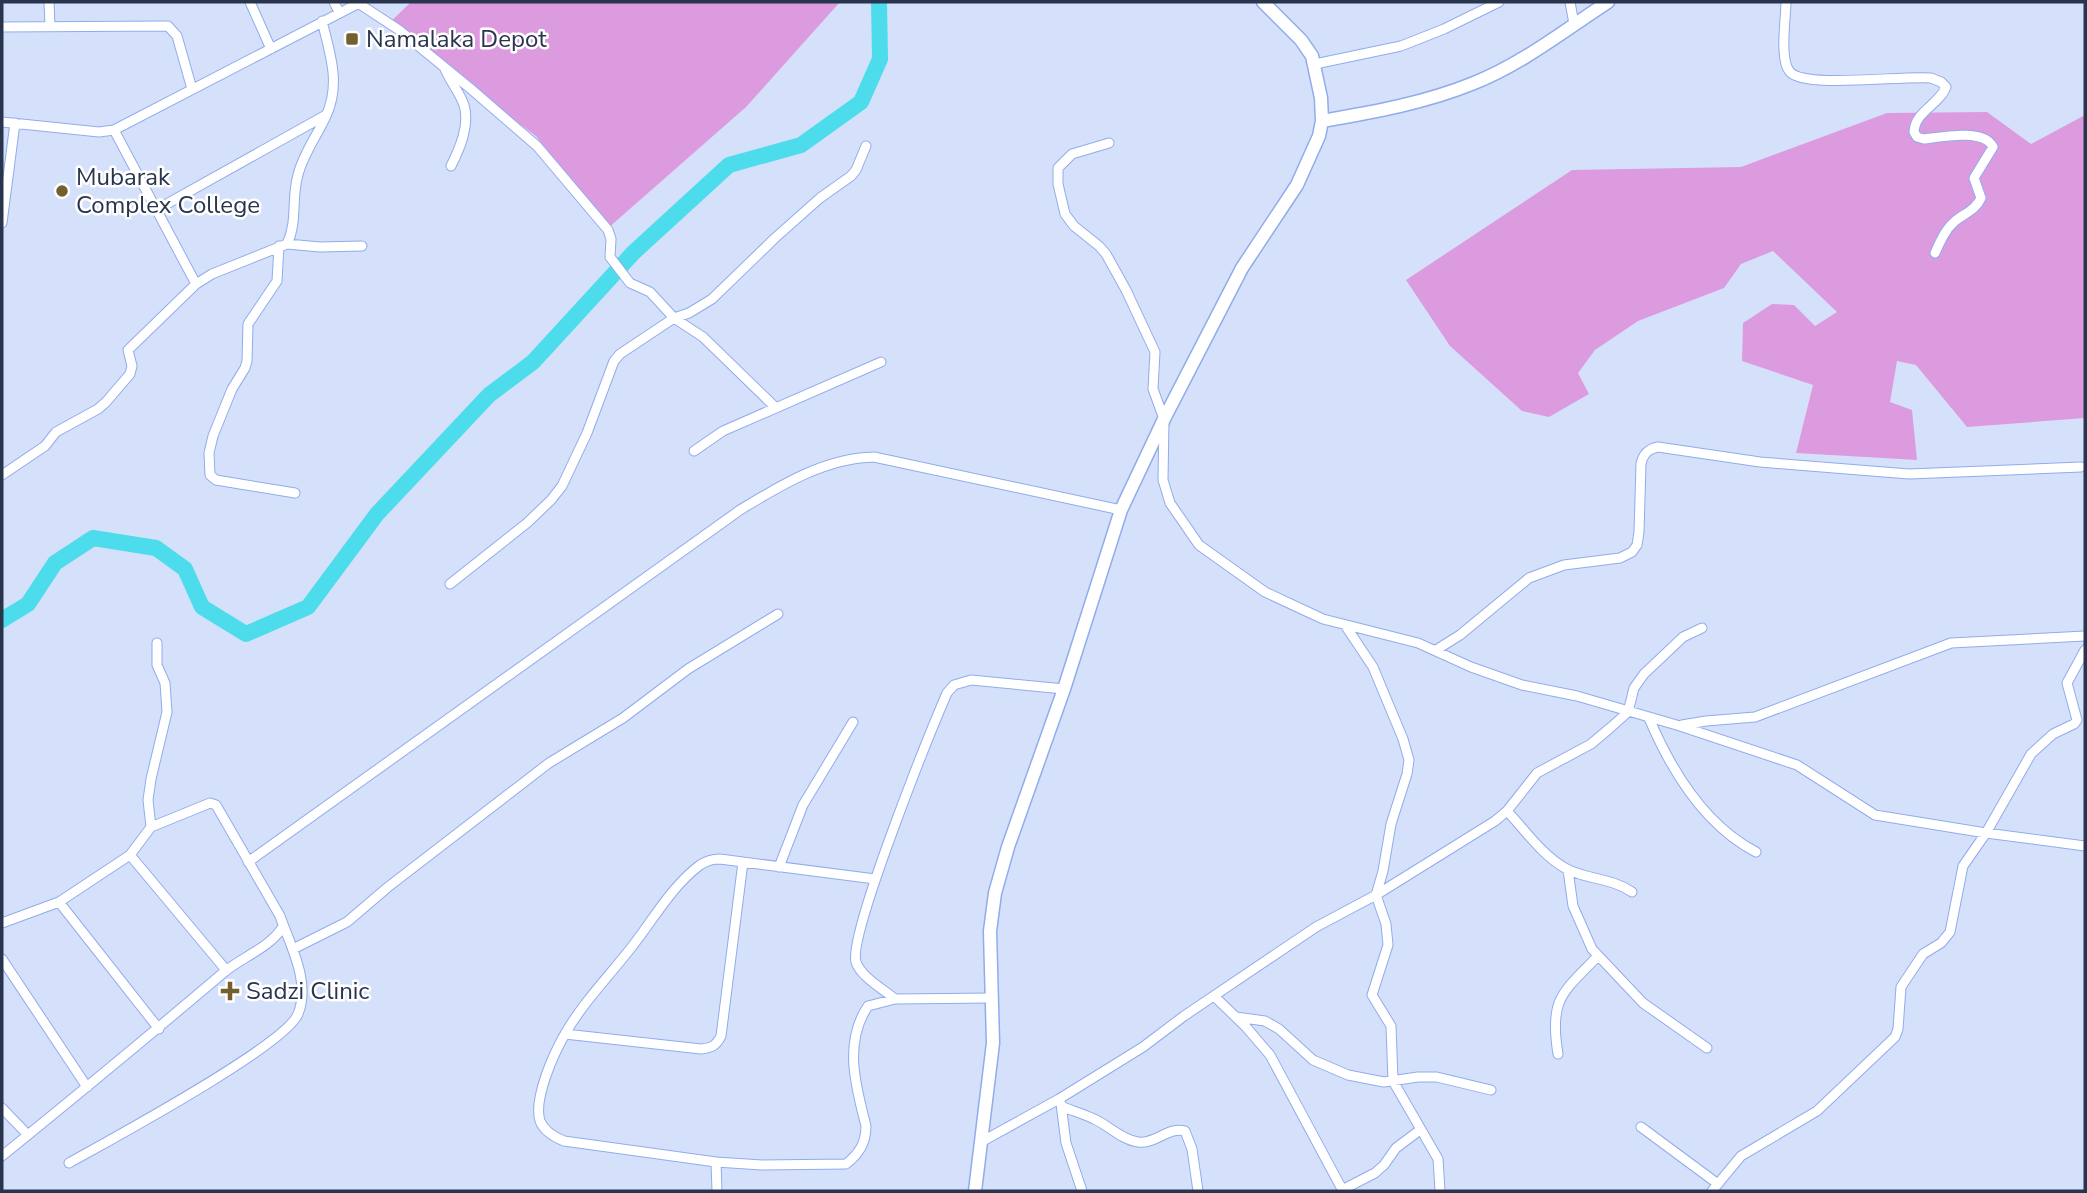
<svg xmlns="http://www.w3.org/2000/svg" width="2087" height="1193" font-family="'Nunito Sans',sans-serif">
<rect width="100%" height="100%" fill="#d5e1fb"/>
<path fill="#dd9bdf" d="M411,2H840L746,107L607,229L536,136L386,26Z
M1987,112L2031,144L2085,115V418L1967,427L1916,365L1897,361L1890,402L1912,410L1917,460L1796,453L1813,385L1742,361L1743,323L1772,304L1794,305L1815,326L1837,312L1773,251L1741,264L1724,288L1638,321L1595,350L1578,373L1589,394L1549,417L1522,411L1450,346L1406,280L1572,170L1741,167L1887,113Z"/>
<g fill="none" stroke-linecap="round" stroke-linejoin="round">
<path stroke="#4ddcec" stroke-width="16" d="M2,620L28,604L55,563L93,538L156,548L185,569L202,607L246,634L308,607L377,514L489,395L533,362L633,253L729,165L801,145L861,102L880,59L879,2"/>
<g stroke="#91aceb" stroke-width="11">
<path id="street" d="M49,2L50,26
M250,2L271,49
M334,2L339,12
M1570,2L1574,24
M1786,2C1786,18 1779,60 1790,72C1805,89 1905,75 1931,78L1941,82L1946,87C1939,105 1915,111 1914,132L1917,137L1924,139C1941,137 1984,128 1993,147L1974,178L1981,198C1976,210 1963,214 1954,222C1945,230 1940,242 1935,253
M358,3L399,30L471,89L537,146L608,230L611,239L610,257L630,283L650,292L674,318L703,337L775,407
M2,27L168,26L177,36L192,89
M1315,64L1401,46L1444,29L1499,2
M445,69C450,81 460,93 464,105C470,125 460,148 451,166
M2,122L99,132L114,130L361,2
M114,130L196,284
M1109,143L1072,154L1058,168V184L1065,214L1074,226L1099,246L1106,254L1126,290L1155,352L1153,389L1164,419L1163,480L1170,503L1199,545L1265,592L1323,619L1418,643L1471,667L1522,685L1577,696L1680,726L1797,765L1875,815L1986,833L2085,846
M156,210L326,115
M2,223L15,123
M287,244L320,247L362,246
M279,246L277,281L248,324L247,361L245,368L232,389L213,436L209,453L210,475L216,480L295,493
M694,451L723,431L881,362
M2,475L45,446L56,432L98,409L106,402L130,374L132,366L128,350L196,284L212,274L287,244C298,221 291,198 298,175C303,154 317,136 326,116C341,84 330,54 322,21
M450,584L527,523L551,500L562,486L587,433L614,361L620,354L674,318L689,313L712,299L775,238L820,198L851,176L856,170L866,146
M1345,625L1373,667L1403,739L1409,760L1407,774L1391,824L1383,871L1376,895L1386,924L1388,945L1372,995L1391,1026L1393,1081L1438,1159L1440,1191
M1436,650L1460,635L1529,578L1564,565L1620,558L1632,552L1637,545L1639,532L1641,464C1643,454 1648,449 1658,447L1760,462L1909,474L2081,467
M1649,718C1671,770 1704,825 1756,852
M1682,725L1706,721L1755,717L1951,643L2085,636
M1507,811C1525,830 1542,855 1565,868C1586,880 1610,877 1632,892
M151,827L148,800L151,779L167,712L165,683L157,665V643
M130,855L226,970
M248,862L740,510C781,485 825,458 874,457L1121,510
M779,867L803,805L853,722
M1568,870L1573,906L1592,949L1643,1003L1707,1048
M875,879L720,859C712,859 706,861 700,865C673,885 654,918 634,944C612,973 583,1002 565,1034C554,1053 533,1099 540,1121C544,1131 554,1137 564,1141L716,1162L762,1165L846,1164C859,1154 866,1143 866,1126C856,1087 843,1043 868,1006L895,999L992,998
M59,902L159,1029
M2,923L59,902L130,855L151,827L210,803L216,805L280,916C290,945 311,982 298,1014C285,1046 108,1141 69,1163
M293,949L347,922L388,887L549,763L623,718L688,669L778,614
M2,959L87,1087
M1214,996L1246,1027L1270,1055L1343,1191
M895,999C883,989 861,977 856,962C848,935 931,730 947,693L954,685L971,680L1064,689
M1236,1017L1265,1021L1279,1029L1313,1060L1348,1075L1384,1082L1418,1077H1437L1491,1090
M565,1034L701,1049C711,1048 716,1046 721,1036L743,862
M1558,1054C1549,999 1562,993 1598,956
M1061,1104L1066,1143L1082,1191
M1063,1107C1073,1111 1084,1114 1094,1119C1108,1125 1122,1140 1138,1142C1154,1145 1169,1126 1185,1131L1192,1149L1198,1191
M2,1108L28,1135
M1641,1127L1718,1184
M981,1142L1059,1099L1143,1047L1184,1016L1316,927L1376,895L1495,821L1507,811L1537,773L1591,744L1610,728L1628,712L1634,688L1644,674L1683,637L1702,628
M2,1156C76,1096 150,1035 223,973C242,957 269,948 282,928
M716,1162L717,1191
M1342,1190L1375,1173L1384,1165L1396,1148L1420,1130
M1712,1191L1741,1156L1817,1111L1895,1037L1898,1029L1901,987L1923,954L1941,943L1950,932L1963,866L1986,833L2031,754L2053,734L2074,724L2077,720L2067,683L2085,650"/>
</g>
<g stroke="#91aceb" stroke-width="15">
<path id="secondary" d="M1322,121C1374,112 1425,103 1474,83C1522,64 1565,30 1608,2
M975,1191L993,1043L990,931L995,893L1008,847L1064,689L1121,510L1164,419L1242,268L1297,185L1319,136L1322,121L1321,98L1312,56L1301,40L1263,2"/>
</g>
<use href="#street" stroke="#fff" stroke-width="9"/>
<use href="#secondary" stroke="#fff" stroke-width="12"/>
</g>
<g fill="#745f2e" stroke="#fff" stroke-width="2.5">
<rect x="345" y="32" width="14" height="14" rx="3.5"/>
<circle cx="62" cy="191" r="7"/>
<path d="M226.5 980.5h7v7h7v7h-7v7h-7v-7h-7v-7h7z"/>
</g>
<g text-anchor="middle" stroke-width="5" stroke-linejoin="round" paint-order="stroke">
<g font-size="24" fill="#29344d" stroke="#fff" text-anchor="start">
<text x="366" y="47">Namalaka Depot</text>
<text x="76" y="185">Mubarak<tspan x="76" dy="28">Complex College</tspan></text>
<text x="246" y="999">Sadzi Clinic</text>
</g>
</g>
<rect width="2087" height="1193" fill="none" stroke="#29344d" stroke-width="7"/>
</svg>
